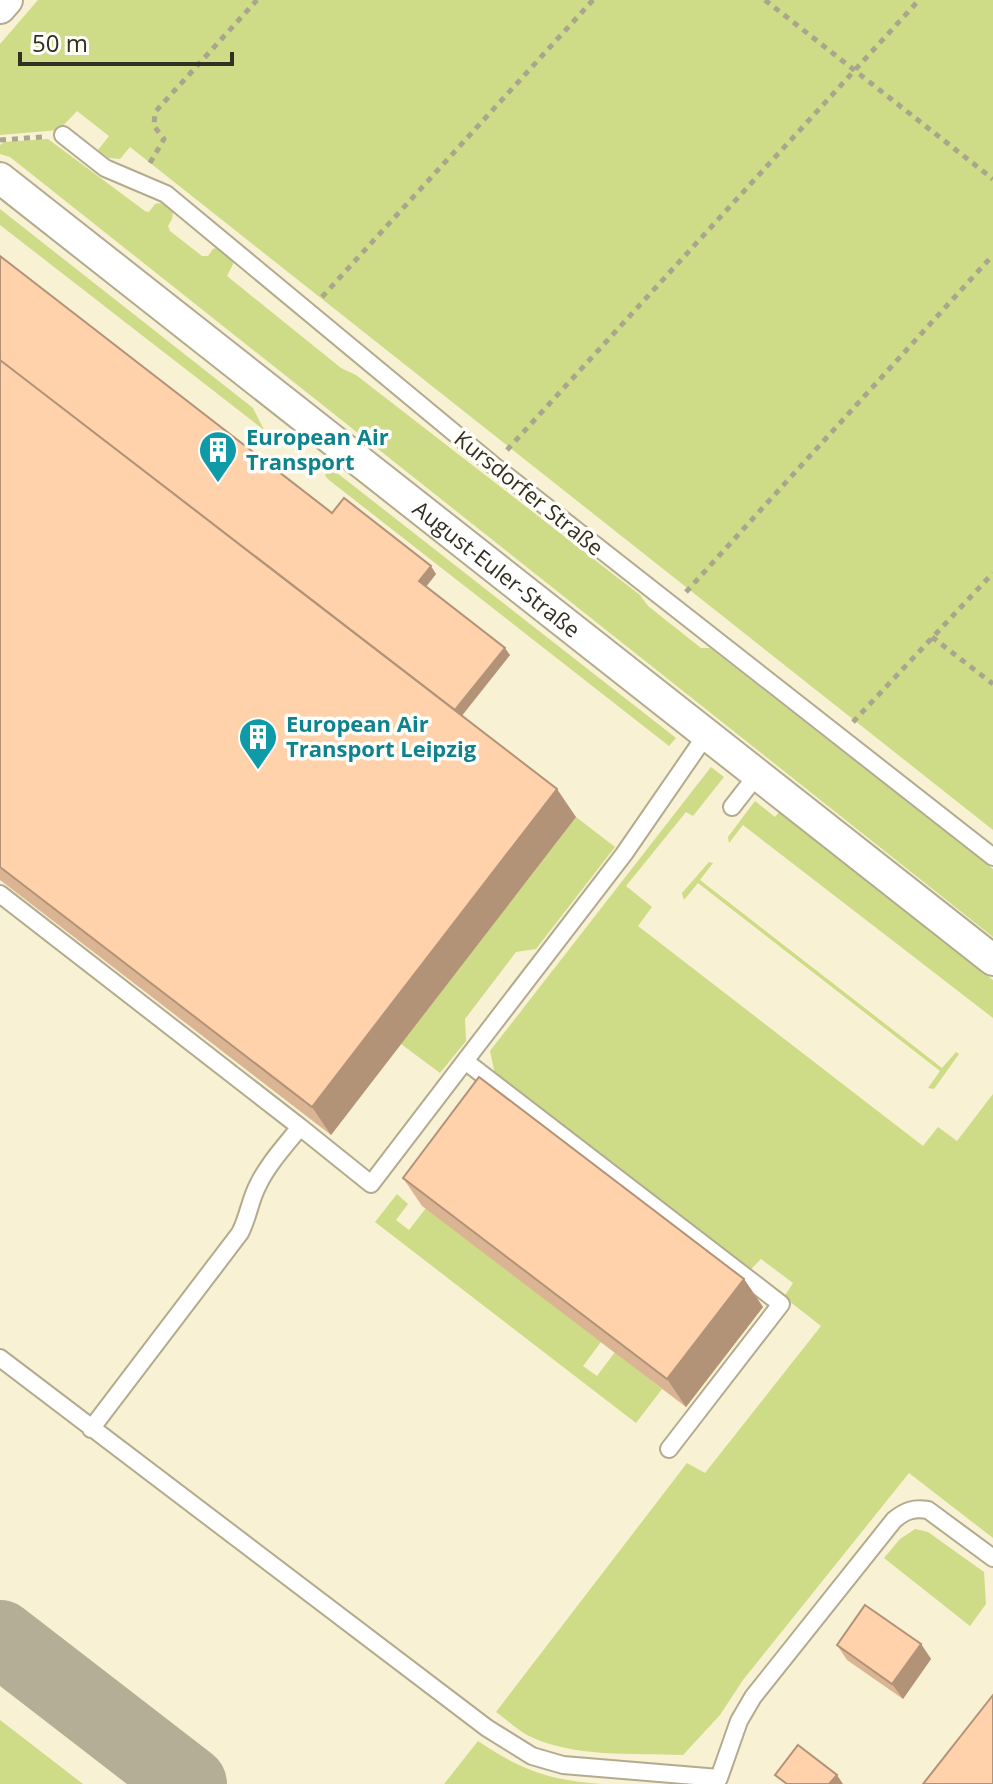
<svg xmlns="http://www.w3.org/2000/svg" width="993" height="1784" font-family="'Open Sans',sans-serif">
<rect width="100%" height="100%" fill="#f8f1d3"/>
<path fill="#cedb87" d="M38,0H993V830L130,147L120,159L109,158L98,150L109,136L77,111L59,130L0,135V44Z
M48,139L145,211L149,212L155,204L161,203L173,212L172,219L168,226L170,231L202,256H208L213,249L219,247L232,257L233,264L227,276L341,368L356,375L640,595L648,606L701,648H710L993,869V937L10,157L0,154V145L4,142Z
M0,209L253,408L264,430L0,225Z
M328,469H332L676,738L669,746L329,480L325,476Z
M711,767L724,777L693,816L686,812L626,886L652,907L638,926L923,1146L938,1127L957,1141L993,1094V1538L909,1473L743,1680L720,1715L683,1755C632,1753 573,1758 527,1735C516,1729 506,1719 496,1712L687,1463L705,1473L821,1326L784,1297L793,1283L761,1259L750,1270L495,1074L490,1051Z
M755,801L775,817L779,812L993,980V1018L743,825L729,843L728,837Z
M576,817L615,847L536,949L516,952L465,1019L466,1041L440,1073L401,1044Z
M709,862L713,863L700,880L942,1068L956,1052L959,1054L934,1089L928,1088L940,1071L698,883L684,900L682,893Z
M397,1194L408,1204L396,1220L409,1230L426,1208L601,1342L583,1366L597,1376L615,1352L662,1389L636,1423L375,1222Z
M915,1529L928,1532L984,1572L986,1604L970,1626L884,1558L900,1539Z
M0,1720L83,1784H0Z
M478,1741C519,1769 551,1781 602,1784H444Z"/>
<g fill="none" stroke-linecap="round" stroke-linejoin="round">
<path stroke="#b4ae96" stroke-width="76" d="M0,1638L189,1784"/>
<g stroke="#b2ab8e" stroke-width="20">
<path id="service" d="M63,135L105,168L166,194L493,465L993,857
M732,807L757,775
M0,894L300,1127C285,1146 268,1164 258,1185C250,1200 248,1218 240,1233L91,1429
M300,1127L371,1184L465,1061
M0,1358L487,1728L532,1756L563,1765L719,1778L739,1721L753,1697L894,1520C906,1510 914,1508 928,1510L993,1558
M669,1449L781,1304L465,1061L624,854L706,735"/>
</g>
<g stroke="#b2ab8e" stroke-width="34">
<g id="minor">
<path d="M0,8L7,0"/>
<path id="s1" d="M0,178L993,960"/>
</g>
</g>
<path stroke="#aaa58e" stroke-width="5" stroke-dasharray="6 6" stroke-linecap="butt" d="M765,0L993,179
M0,140L42,137
M150,163L164,139L154,126L155,112L257,0
M322,297L593,0
M507,450L919,0
M686,592L993,255
M932,637L993,684
M853,722L993,573"/>
<use href="#service" stroke="#fff" stroke-width="16"/>
<use href="#minor" stroke="#fff" stroke-width="30"/>
</g>
<path fill="#dbb593" d="M0,256L332,513L436,574L426,587L510,655L462,716L576,817L331,1135L0,880Z
M403,1178L744,1279L763,1307L686,1407L422,1206Z
M921,1644L931,1659L903,1699L847,1660L837,1645Z"/>
<path fill="#b29378" d="M431,566L436,574L424,589L419,581Z
M505,648L510,655L455,724L450,716Z
M557,789L576,817L331,1135L312,1107Z
M744,1279L763,1307L686,1407L667,1379Z
M921,1644L931,1659L903,1699L892,1684Z
M837,1775L843,1784H829Z"/>
<path fill="#ffd2ab" stroke="#b29378" stroke-width="2" d="M0,256L332,513L344,498L431,566L419,581L505,648L455,710L0,360Z
M0,360L557,789L312,1107L0,867Z
M479,1077L744,1279L667,1379L403,1178Z
M865,1605L921,1644L892,1684L837,1645Z
M993,1695V1784H923Z
M798,1745L837,1775L829,1784H787L775,1775Z"/>
<defs>
<g id="building-pin" transform="scale(2)"><path d="M0 17L-7.5 6A9.5 9.5 0 1 1 7.5 6Z" fill="#0f9aa8" stroke="#fffef8"/><path d="M-4-6H4V6H1V3H-1V6H-4ZM-2.5-4.3h1.7v1.8h-1.7ZM.8-4.3h1.7v1.8H.8ZM-2.5-1h1.7V.8h-1.7ZM.8-1h1.7V.8H.8Z" fill="#fff"/></g>
</defs>
<g fill-rule="evenodd">
<use href="#building-pin" x="218" y="450"/>
<use href="#building-pin" x="258" y="737"/>
</g>
<g text-anchor="middle" stroke-width="7" stroke-linejoin="round" paint-order="stroke">
<g font-size="22" font-weight="bold" fill="#0d838f" stroke="#fffef8" text-anchor="start">
<text x="246" y="445">European Air<tspan x="246" dy="25">Transport</tspan></text>
<text x="286" y="732">European Air<tspan x="286" dy="25">Transport Leipzig</tspan></text>
</g>
<g font-size="22" fill="#322f23" stroke="#fffef8">
<text transform="translate(529 493) rotate(39)" y="8">Kursdorfer Straße</text>
<text dy="8" stroke="none"><textPath href="#s1" startOffset="632">August-Euler-Straße</textPath></text>
</g>
</g>
<path d="M20 52v12h212v-12" fill="none" stroke="#322f23" stroke-width="4"/>
<text x="32" y="52" font-size="24" fill="#322f23" stroke="#fffef8" stroke-width="6" paint-order="stroke">50 m</text>
</svg>
